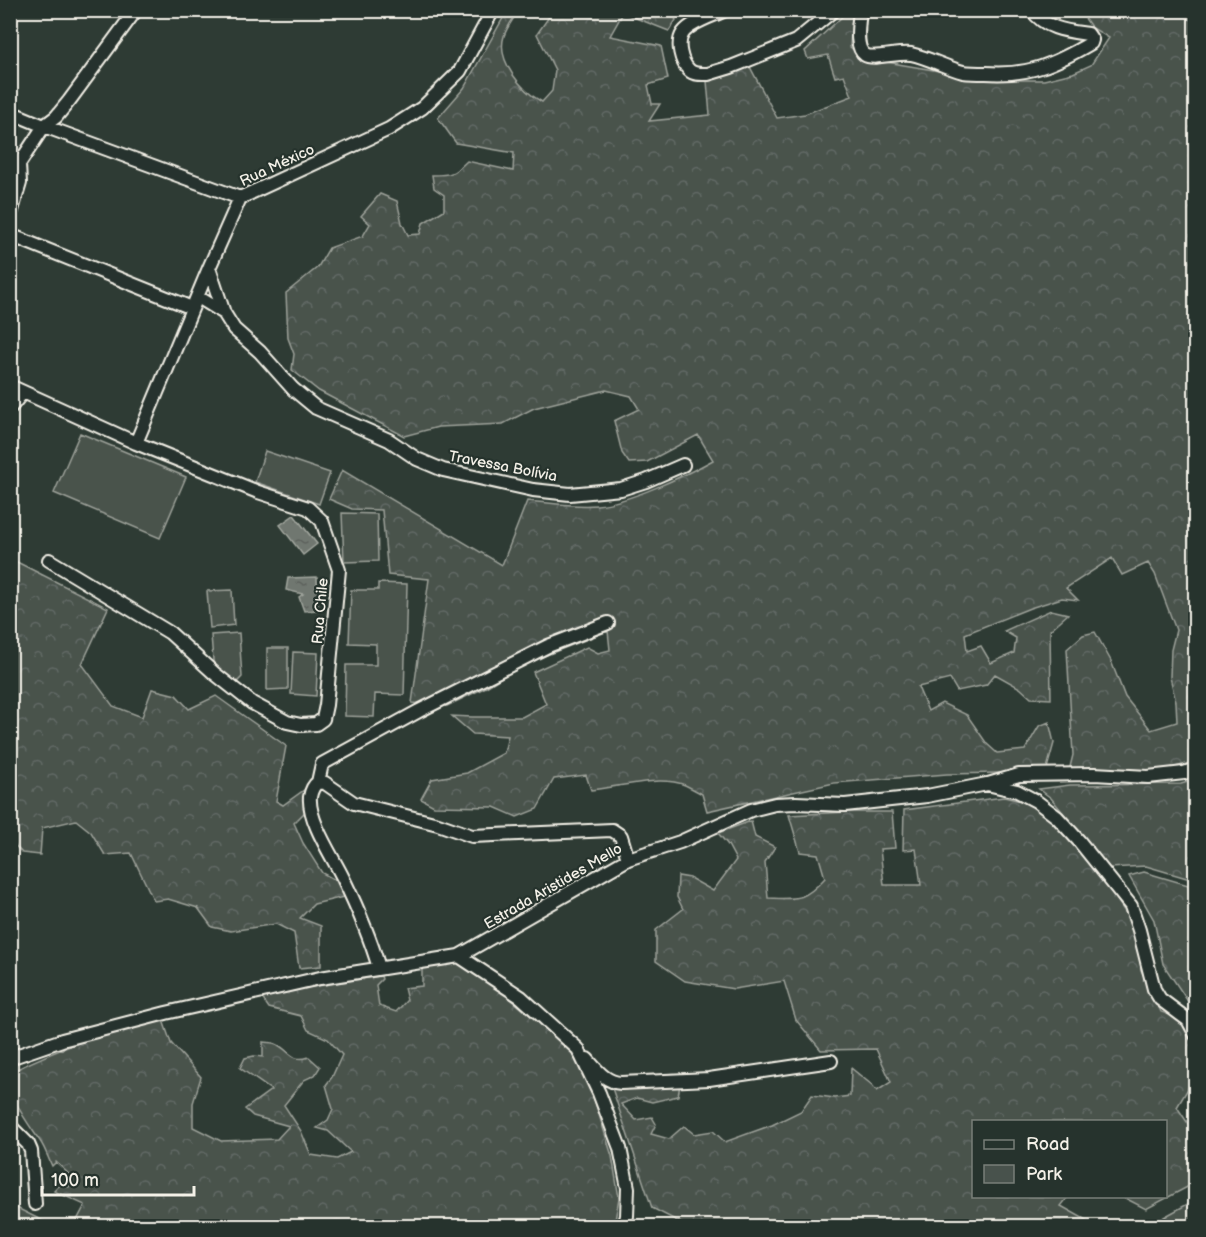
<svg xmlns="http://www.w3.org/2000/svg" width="1206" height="1237" font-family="'Balsamiq Sans',sans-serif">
<defs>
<pattern id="forest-crowns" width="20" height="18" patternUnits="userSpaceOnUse" patternTransform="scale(1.5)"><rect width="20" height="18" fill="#48524c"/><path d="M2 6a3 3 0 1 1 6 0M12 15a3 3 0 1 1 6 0" fill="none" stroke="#636b66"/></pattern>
<pattern id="water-ripples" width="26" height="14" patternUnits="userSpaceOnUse" patternTransform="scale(1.5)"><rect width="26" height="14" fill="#6f7770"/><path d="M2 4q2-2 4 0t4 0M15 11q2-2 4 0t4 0" fill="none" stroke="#5c605b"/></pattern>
</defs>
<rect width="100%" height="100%" fill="#2e3b34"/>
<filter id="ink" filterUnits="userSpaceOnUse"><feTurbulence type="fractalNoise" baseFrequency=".0167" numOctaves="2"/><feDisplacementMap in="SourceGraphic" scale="12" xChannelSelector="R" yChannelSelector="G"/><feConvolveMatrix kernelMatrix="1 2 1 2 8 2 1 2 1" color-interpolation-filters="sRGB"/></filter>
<g filter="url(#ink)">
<path fill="#48524c" stroke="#9ea29a" stroke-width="1.5" d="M80,433L186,477L160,538L54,493Z
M265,451L330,473L319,504L255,482Z
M342,513L377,514L378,561L344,562Z
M378,583L407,584L404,695L375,694L374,717L345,716L346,665H376V644L349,643L351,590H378Z
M232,590L234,625L210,628L207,591Z
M239,633L242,677L237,682L214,673L211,635Z
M267,648H288V689L267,690Z
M293,652L318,653L316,696L291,694Z"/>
<path fill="url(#forest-crowns)" stroke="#9ea29a" stroke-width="1.5" d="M1129,10L1195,11V761C1158,775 1108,776 1068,775L1073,755L1067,649L1083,635L1095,632L1111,661L1125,697L1151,730L1177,722L1176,702L1170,677L1171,650L1176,630L1155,574L1148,563L1122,575L1112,558L1066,588L1078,600L1062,598L1030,608L965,634L967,651L981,646L991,663L1014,653L1016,638L1004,631L1051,610L1068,614L1050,630L1051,699L1031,698L1020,688L995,674L986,685L957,691L950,679L918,687L928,711L942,703L967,715L987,744L997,753L1025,750L1039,726L1049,722L1054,743L1046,772L947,774L834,783L707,811L702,794C697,791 691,788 685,785C660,775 618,787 591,790L586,775L554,779L537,809L517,817L494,807L434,806L421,799L432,779L467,773L504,753L508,736L473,734L452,716L472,717H522L546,704L533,672L587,647L598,653L610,650L608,631L521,665L486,687L447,706L412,703L429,579L388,575L382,510L352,509L329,499L342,470L502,565L527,501C551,503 574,507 597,505C628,503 686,475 713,460L698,435L647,462L629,463L622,453L614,421L639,409L631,396L606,390L534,408L503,424L438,427L404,436L319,391L292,370L294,354L288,338L286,293L318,267L329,248L363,236L370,224L361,216L380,194L397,201L402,223L408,235L420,234L423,223L444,210V195L434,188L432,175C451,175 454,174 467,161L513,171L514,153L456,143L438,118L464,88L507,11H518C514,18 507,27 504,36C496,61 522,91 542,102L552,91L555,70L537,34L553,11H671L676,20L669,31L623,13L610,36L661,46L668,79L648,85L652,104H660L649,121L710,115L707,81L750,67L777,118L805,114L852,96L844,75L835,77L828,55L808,59L805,51L844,15L848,14L852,17L850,47L863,58L992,80H1044L1073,73L1091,65L1109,38L1091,27L1084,17C1095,8 1110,11 1124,11L1128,12Z
M11,559L108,608L82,664L113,706L142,717L152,689L176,695L189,709L216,696L286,746L276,801L283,805L304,790L309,808L294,823L303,843L322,873L341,883L344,897L314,904L300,918L321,926V966L299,968L294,933L276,924L231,931L212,927L198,908L168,899L154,901L131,853L105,855L91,832L76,820L42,828L40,855L22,853L11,841Z
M1195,780V873L1190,874V879L1146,866L1109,868L1051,798L1039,789L1070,785L1181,784Z
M1004,797L1042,806L1099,872L1136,929L1141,970L1161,1012L1186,1020L1191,1030L1195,1077L1177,1107L1195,1134V1183L1146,1209L1123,1197L1166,1196V1122H974V1196L1068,1197L1061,1206L1097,1226H687L652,1208L611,1085H680L678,1096L652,1102L637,1098L621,1104L636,1120L652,1117L656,1124L651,1134L669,1139L684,1126L694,1134L713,1131L725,1142L772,1125L801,1111L812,1095L835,1098L850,1096L851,1068L872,1085L877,1091L891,1082L876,1049L821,1050L796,1020L784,981L734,989L685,981L656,961V930L683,909L677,897L678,876L690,878L713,891L736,860L728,845L718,833L751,821L755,837L775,847L765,862L768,898C798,899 804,901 825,878L818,854L800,852L789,815L847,812H892L895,848L880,849L884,885H921L916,849L903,850L904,810Z
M1144,872L1195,887V1012L1163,964L1154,920L1129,876Z
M460,962L492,983L572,1051L594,1099L612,1156L619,1198L614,1226H74L85,1205L54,1191L60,1185L69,1187L73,1178L56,1162L52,1166C48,1158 45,1148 40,1141C23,1116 11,1103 11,1072C57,1049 112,1029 163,1020L171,1043L201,1077L193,1103V1127L221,1141L277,1139L289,1126L253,1116L245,1109L271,1090L240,1068L245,1058L254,1056L263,1057V1042C268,1043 274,1042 278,1045C290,1051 292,1063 309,1057L320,1067L315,1075L304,1080L284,1105L301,1131L311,1155L337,1159L351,1152L328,1131L317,1128L328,1120L333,1109L326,1085L332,1077L342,1055L328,1039L308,1030L301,1016L269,1008L260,995L381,976L382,979L376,985L379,1006L396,1012L407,1000L404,988L422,986V965Z
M1195,1200V1226H1186L1164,1217Z
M10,1205H11L53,1226H11Z"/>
<path fill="url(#water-ripples)" stroke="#a4a8a0" stroke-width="1.5" d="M294,515L317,544L303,555L280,525Z
M317,577L318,610L304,611L299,597L303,594L286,590L288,578Z"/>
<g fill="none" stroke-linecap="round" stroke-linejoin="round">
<g stroke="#f4f1e8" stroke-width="16">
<path id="minor" d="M725,10C713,16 691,22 683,33C676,43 681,62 689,70C694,75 701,74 708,74L731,67L796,41L834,10
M860,10C859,23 854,47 865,55C873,60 899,52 911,54C929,58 945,67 963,72C971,73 979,73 986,73C1029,76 1055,64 1091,43L1092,40L1088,34C1067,31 1045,29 1032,10
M10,112L44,126L240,198
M10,172L19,164L44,126L56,117L69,101L136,10
M10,217L20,183L19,164
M10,235L192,308
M209,268L224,313L234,329L260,352L293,389L316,408L389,440L417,459L443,470L533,490L570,494L621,489L646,481L683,465
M198,297L224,313
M10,386L136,443L258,492L308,508L322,521L339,570L326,705L323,719L316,724L301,725L287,722L252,703L214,673L170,633L49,560
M10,408L23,392
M136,443L209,268L240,198L389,129L422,108L460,71L493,10
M318,782L322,764L419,711L548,646L608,623
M988,784L1019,775L1094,774L1148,777L1184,773L1196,769
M459,956L521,997L578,1049L599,1093L620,1148L628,1188L627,1216L624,1226
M379,968C370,937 357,907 343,878C333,857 308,821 310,797C311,791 314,785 318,782L325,783L354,803L438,824L472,836L612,830L621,836L628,859
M10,1058L62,1040L166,1013L320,978L459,956L628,859L680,842L751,810L775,804L796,803L845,805L927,796L987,784L1017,791L1036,801L1057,817L1079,841L1131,906L1139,930L1154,989L1160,999L1188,1020L1196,1035
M587,1059C597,1070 605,1082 621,1083L709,1079L831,1061
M10,1126L28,1144L31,1151L35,1204"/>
</g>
<use href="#minor" stroke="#26332d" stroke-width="12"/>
</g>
</g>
<g text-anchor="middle" stroke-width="4.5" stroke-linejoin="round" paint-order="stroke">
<g font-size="15" fill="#f4f1e8" stroke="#26332d">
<text transform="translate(277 165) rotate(-25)" y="5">Rua México</text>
<text transform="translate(503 466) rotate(11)" y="5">Travessa Bolívia</text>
<text transform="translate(320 611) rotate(-85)" y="5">Rua Chile</text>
<text transform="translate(553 886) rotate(-30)" y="5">Estrada Aristides Mello</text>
</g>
</g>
<rect width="1206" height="1237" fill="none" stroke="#26332d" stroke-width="36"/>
<rect x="18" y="18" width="1170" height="1201" fill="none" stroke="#f4f1e8" stroke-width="2" filter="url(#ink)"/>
<rect x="972" y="1120" width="195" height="78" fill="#26332d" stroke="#787f78" stroke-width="1.5"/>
<rect x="984" y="1140" width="30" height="9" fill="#26332d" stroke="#787f78" stroke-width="1.5"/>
<text x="1026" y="1150" font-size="18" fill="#f4f1e8">Road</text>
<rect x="984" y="1165" width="30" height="18" fill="#48524c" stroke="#787f78" stroke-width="1.5"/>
<text x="1026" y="1180" font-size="18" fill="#f4f1e8">Park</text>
<path d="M42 1186v9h152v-9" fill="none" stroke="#f4f1e8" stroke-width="3"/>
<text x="51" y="1186" font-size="18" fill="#f4f1e8" stroke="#26332d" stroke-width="4.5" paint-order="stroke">100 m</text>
</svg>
